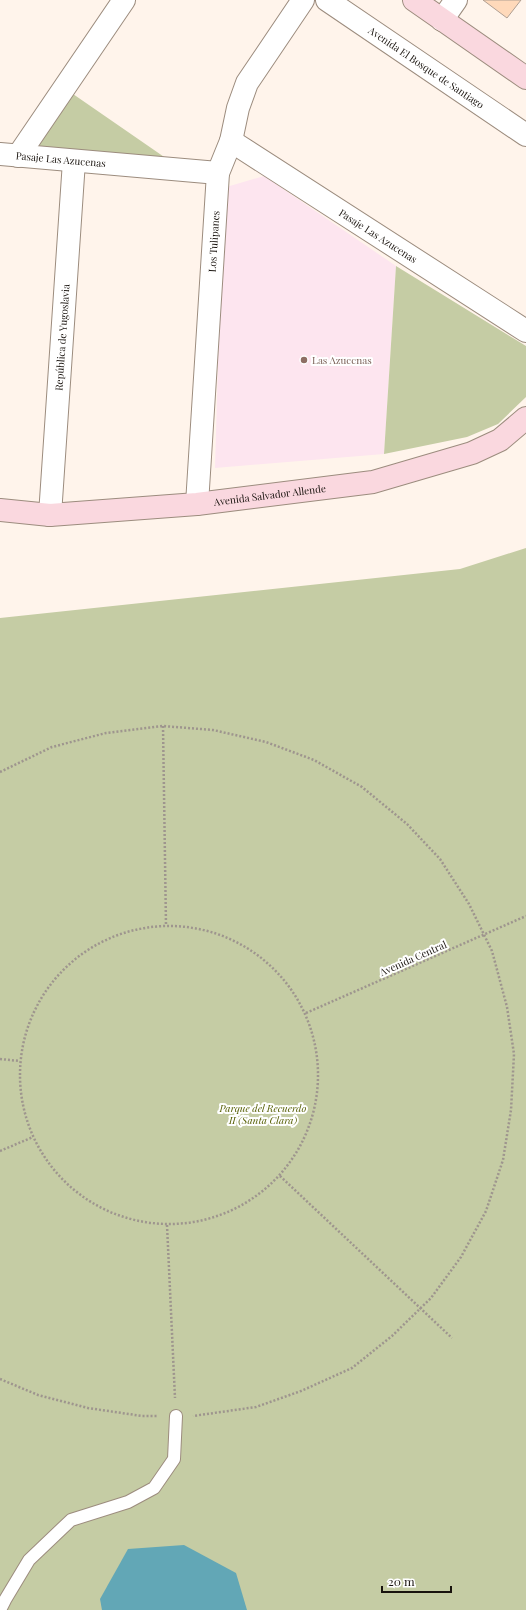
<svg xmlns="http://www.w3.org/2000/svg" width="526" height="1610" font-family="'Playfair Display',serif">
<rect width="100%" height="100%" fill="#fff4eb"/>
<path fill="#fde5ef" d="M264,176L396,266L384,454L215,468L223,188Z"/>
<path fill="#c5cca4" d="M73,94L170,161L34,151Z
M396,266L526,346V397L498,424L467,437L384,454Z
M526,548V1610H0V618L460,569Z"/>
<path fill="#62a7b6" d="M184,1545L236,1573L247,1610H102L100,1599L128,1549Z"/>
<path fill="#ffd9ba" stroke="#b09f92" d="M483,0H521L507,18Z"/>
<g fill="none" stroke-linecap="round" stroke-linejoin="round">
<g stroke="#9c8c7e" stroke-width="14">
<path id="lane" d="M0,1610L5,1600L29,1560L71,1520L128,1502L154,1488L174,1459L176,1416"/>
</g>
<g stroke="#9c8c7e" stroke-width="24">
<g id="street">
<path id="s1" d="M327,0L526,135"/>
<path d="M442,20L456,0"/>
<path id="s2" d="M231,141L526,331"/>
<path id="s3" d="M0,154L218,173"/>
<path d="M18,156L124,0"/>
<path id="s4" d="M197,504L218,173L231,141L238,108L247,83L303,0"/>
<path id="s5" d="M50,515L74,161"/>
</g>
</g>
<g stroke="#9c8c7e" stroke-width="24">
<g id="secondary">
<path d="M414,0L526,78"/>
<path id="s6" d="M0,510L50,515L197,504L373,482L472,453L500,440L526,418"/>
</g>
</g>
<path stroke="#9e958e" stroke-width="2.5" stroke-dasharray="2 2" stroke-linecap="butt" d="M163,726L166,926
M0,772L52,747L106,733L163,726L213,730L266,742L314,760L362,787L407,824L440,859L469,904L492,951L507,1007L514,1054L511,1110L503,1160L486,1211L461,1257L431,1298L392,1336L352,1368L301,1391L256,1407L193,1416
M20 1075a149 149 0 1 1 298 0a149 149 0 1 1-298 0Z
M306,1013L526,916
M0,1059L20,1061
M0,1151L33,1137
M280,1176L452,1338
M167,1225L175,1398
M0,1379L38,1395L88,1408L142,1416H158"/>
<use href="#lane" stroke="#fff" stroke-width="12"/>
<use href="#street" stroke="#fff" stroke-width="22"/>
<use href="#secondary" stroke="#fad8df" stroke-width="22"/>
</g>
<circle fill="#8d6e63" stroke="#fff" stroke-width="1.5" cx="304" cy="360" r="4"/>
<g text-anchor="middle" stroke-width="4" stroke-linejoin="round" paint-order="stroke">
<g font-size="10" fill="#19130e" stroke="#fff">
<text dy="4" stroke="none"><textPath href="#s1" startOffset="120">Avenida El Bosque de Santiago</textPath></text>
<text dy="4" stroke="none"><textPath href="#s3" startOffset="61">Pasaje Las Azucenas</textPath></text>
<text dy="4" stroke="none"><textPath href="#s2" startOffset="175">Pasaje Las Azucenas</textPath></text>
<text dy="4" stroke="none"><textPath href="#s4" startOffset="263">Los Tulipanes</textPath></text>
<text dy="4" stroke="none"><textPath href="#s5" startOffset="178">República de Yugoslavia</textPath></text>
<text dy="4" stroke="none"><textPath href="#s6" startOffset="271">Avenida Salvador Allende</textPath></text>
<text transform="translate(413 958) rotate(-24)" y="4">Avenida Central</text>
</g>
<g font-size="10" fill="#785e54" stroke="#fff" text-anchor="start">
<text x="312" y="364">Las Azucenas</text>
</g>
<g font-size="10" font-style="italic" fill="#555e03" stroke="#fff">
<text x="263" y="1112">Parque del Recuerdo<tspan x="263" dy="12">II (Santa Clara)</tspan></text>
</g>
</g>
<path d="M382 1586v6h69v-6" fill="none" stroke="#19130e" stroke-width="2"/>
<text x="388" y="1586" font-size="12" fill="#19130e" stroke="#ffffff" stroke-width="3" paint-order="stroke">20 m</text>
</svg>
